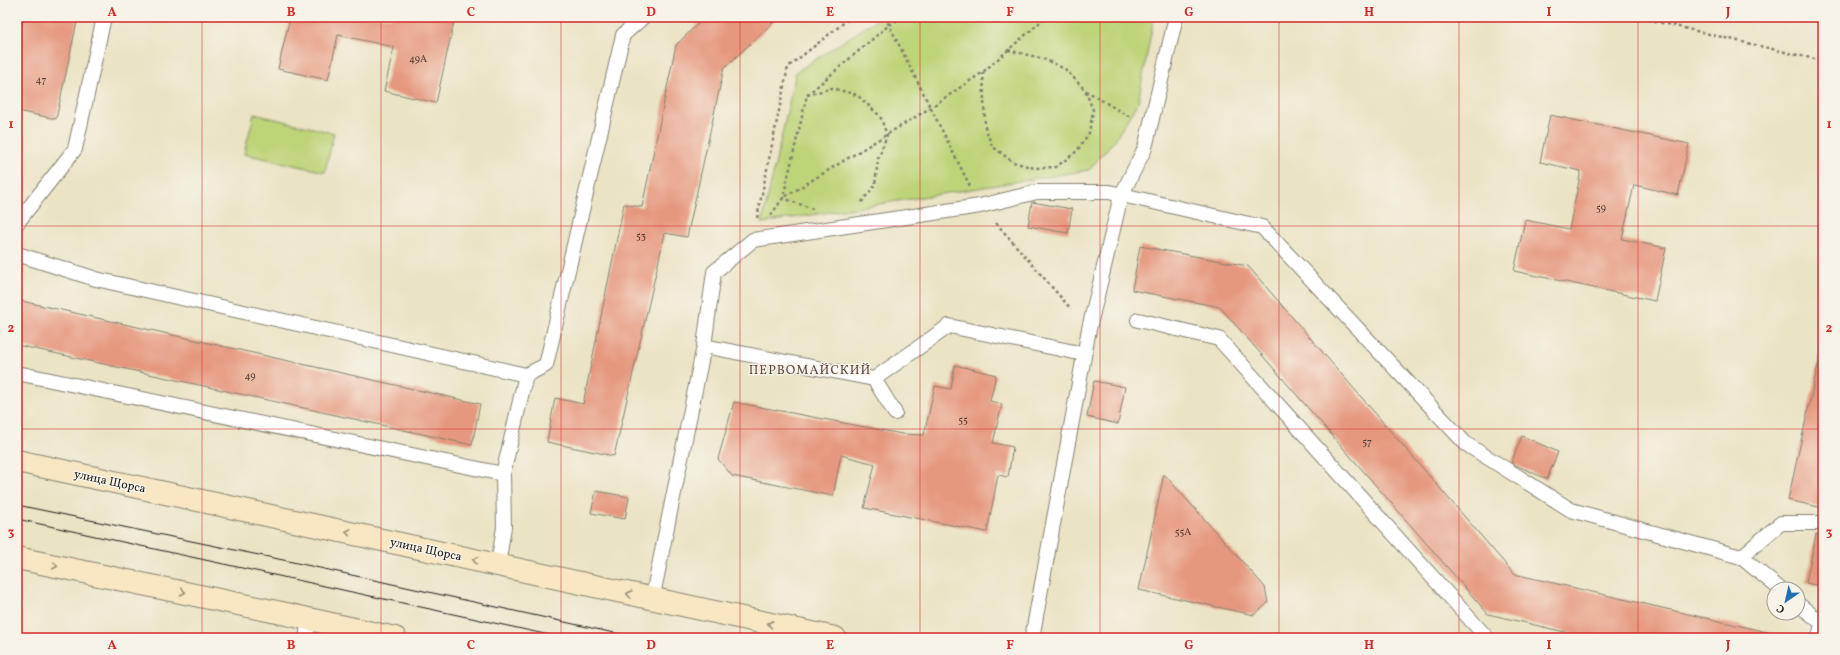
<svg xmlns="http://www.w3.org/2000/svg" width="1840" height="655" font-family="Vollkorn,serif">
<rect width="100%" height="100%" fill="#f7f3e8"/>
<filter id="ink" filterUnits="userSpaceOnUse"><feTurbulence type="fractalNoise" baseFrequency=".025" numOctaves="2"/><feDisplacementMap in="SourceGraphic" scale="8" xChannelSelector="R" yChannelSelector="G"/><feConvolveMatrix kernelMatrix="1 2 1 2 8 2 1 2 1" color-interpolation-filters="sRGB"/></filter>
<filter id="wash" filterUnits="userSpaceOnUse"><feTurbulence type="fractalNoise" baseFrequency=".012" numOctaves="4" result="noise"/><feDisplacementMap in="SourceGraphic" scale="16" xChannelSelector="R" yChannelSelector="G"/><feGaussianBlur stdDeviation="0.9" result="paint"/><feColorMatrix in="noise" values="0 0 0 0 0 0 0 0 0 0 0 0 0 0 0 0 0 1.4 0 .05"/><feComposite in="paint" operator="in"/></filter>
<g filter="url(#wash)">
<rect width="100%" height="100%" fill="#eae3c4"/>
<path fill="#bdd478" stroke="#6c784a" d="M881,17H1154L1138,102L1115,140L1089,170L762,223L796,72Z
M254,114L334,133L325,172L244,154Z"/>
<g id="blocks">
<path fill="#e6987e" d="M24,17H78L56,119L17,111V48Z
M290,17H455L436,103L384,91L394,47L338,35L328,80L278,69Z
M705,17H779L724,68L687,237L665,233L614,456L547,442L555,398L583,404L624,204L642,207L676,45Z
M1550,115L1689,144L1678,195L1634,185L1622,239L1666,248L1655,301L1514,271L1525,220L1569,229L1581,171L1540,162Z
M1032,202L1072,209L1068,233L1028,226Z
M1140,246L1248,266L1514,574L1793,638H1590L1488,614L1220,307L1132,290Z
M17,300L480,404L472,445L17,345Z
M1822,347H1823V508L1788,500Z
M955,365L996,375L990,401L1002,404L993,443L1013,447L1008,477L998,475L987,532L864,508L875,464L841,455L833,496L732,476L718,459L734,402L902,434L924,435L935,386L951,389Z
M1094,381L1125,387L1118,424L1087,417Z
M1522,436L1558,452L1547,479L1511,463Z
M1164,474L1265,587L1268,603L1254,615L1139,590Z
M596,491L629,497L625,519L591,513Z
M1816,534L1823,536V587L1806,583Z"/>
</g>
</g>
<g filter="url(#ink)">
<use href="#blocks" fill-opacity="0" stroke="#838070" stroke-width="1"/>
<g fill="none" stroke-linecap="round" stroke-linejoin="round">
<g stroke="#838070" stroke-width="16">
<path id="lane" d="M17,223L75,149L104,17
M17,254L96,279L526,375L503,474L504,527L498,565
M1138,320L1219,339L1487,638
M704,346L714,272L753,240L980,206L1037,192H1109L1262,227L1466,444L1571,510L1741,557
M17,373L503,474
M526,375L546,365L623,35L643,17
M874,379L895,413
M1780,589L1741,557L1781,523H1823
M652,600L704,346L874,379L949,326L1084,354
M1798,604L1822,623L1819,638
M306,638L309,619
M1032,638L1089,329L1121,196L1145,148L1176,17"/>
</g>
<g stroke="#838070" stroke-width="24">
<path id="secondary" d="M17,461L835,638
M17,558L277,612L395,638"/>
</g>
<path stroke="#838070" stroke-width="2.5" stroke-dasharray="3 3" stroke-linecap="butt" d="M885,17L970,186
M1637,17L1823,61
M1008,50L1044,59L1065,69L1085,90L1126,115L1132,117
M983,72L985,127L992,146L1013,162L1034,168L1056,167L1077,151L1089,133L1093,110L1085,90
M807,95L832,88L857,95L880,116L887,135L878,159L875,185L861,203
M813,209L783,198L807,95L889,25L902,17
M771,215L783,198L930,108L983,72L1046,17
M757,218L788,67L851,17
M996,223L1071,309"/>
<use href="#lane" stroke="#fff" stroke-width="14"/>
<use href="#secondary" stroke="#f9e7c3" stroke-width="22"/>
<path stroke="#1c1c1c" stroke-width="1" d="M17,505L288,561L637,638
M17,519L563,638"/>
</g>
<defs><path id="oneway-chevron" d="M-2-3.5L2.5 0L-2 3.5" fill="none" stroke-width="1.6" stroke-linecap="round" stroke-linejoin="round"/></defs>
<g stroke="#968c78">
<use href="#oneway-chevron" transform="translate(348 532) rotate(-168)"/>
<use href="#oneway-chevron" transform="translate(475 560) rotate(-168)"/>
<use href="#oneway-chevron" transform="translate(55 566) rotate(12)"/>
<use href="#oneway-chevron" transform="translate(183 592) rotate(12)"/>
<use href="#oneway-chevron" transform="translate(629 594) rotate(-167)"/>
<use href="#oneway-chevron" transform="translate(770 624) rotate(-168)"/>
</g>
</g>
<path fill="none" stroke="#d62828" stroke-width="1" stroke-opacity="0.55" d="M202,17V638M381,17V638M561,17V638M740,17V638M920,17V638M1100,17V638M1279,17V638M1459,17V638M1638,17V638M17,226H1823M17,429H1823"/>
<g text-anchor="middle" stroke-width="3" stroke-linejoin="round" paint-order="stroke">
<g font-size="10" fill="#4e3b34">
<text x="418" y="62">49А</text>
<text x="41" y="83">47</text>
<text x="1601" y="211">59</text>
<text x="641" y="239">53</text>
<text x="250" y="379">49</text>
<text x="963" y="423">55</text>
<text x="1367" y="445">57</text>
<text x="1183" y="535">55А</text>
</g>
<g font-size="12" fill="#1c1c1c" stroke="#f7f3e8">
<text transform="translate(110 481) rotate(12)" y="4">улица Щорса</text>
<text transform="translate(426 549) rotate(12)" y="4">улица Щорса</text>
</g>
<g font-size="13" letter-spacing="1" fill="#63473e" stroke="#f7f3e8">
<text x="810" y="374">ПЕРВОМАЙСКИЙ</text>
</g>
</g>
<rect width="1840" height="655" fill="none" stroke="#f7f3e8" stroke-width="44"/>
<g transform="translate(1786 601) rotate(214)"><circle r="19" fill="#f7f3e8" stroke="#9f9d96"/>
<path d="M0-3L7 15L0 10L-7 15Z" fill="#1f6fb2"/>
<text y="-6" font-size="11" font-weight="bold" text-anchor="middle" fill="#1c1c1c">С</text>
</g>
<rect x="22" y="22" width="1796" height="611" fill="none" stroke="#d62828" stroke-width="1.5"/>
<g font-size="13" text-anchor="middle" font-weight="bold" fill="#d62828">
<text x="112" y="16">A</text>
<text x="291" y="16">B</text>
<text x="471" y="16">C</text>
<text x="651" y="16">D</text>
<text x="830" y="16">E</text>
<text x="1010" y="16">F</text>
<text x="1189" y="16">G</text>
<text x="1369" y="16">H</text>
<text x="1549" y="16">I</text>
<text x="1728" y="16">J</text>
<text x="11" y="128">1</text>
<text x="1829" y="128">1</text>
<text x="11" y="332">2</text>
<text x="1829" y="332">2</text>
<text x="11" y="536">3</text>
<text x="1829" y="536">3</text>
<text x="112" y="649">A</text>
<text x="291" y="649">B</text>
<text x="471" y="649">C</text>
<text x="651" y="649">D</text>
<text x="830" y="649">E</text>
<text x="1010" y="649">F</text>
<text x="1189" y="649">G</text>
<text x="1369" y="649">H</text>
<text x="1549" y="649">I</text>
<text x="1728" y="649">J</text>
</g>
</svg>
